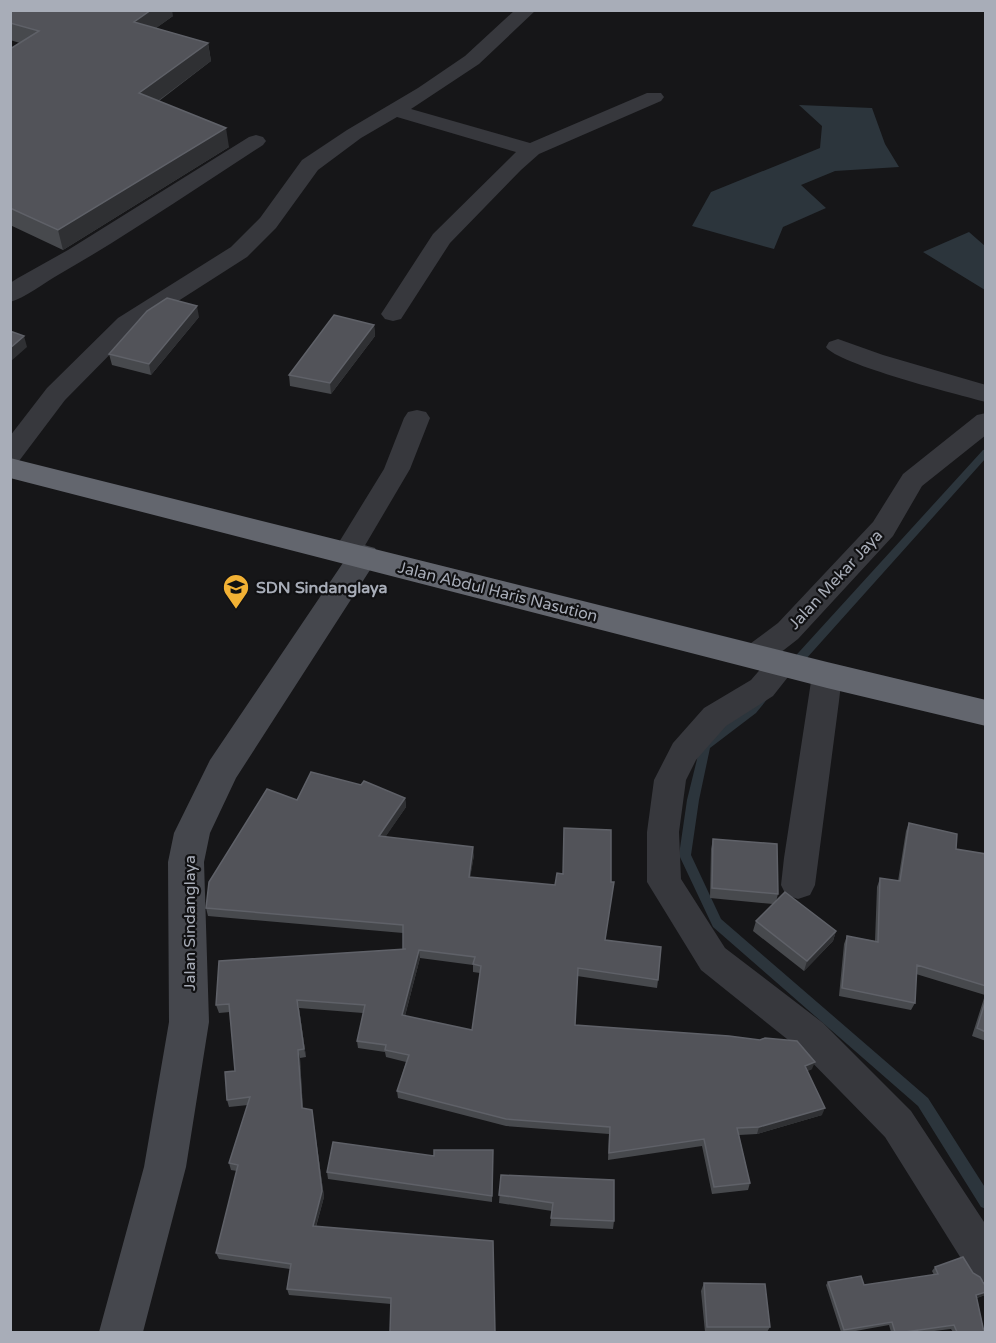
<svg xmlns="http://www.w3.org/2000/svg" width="996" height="1343" font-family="'Varela Round',sans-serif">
<rect width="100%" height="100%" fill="#161618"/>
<path fill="#2c353c" d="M799,105L872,108L885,144L899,167L835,171L801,185L826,208L783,227L774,249L692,226L711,192L820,148L822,126Z
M969,232L985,246V290L923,252Z"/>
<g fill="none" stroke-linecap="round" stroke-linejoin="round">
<path fill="#2c353c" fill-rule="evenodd" d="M986,449V458L797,669H789L788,666L789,663L983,450Z
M764,693L768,694L769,697L756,713L710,748L699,800L691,855L721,919L928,1098L986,1189V1209L981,1207L918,1106L713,927L679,855L687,800L701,743L748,707L760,694Z"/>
<path fill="#37383d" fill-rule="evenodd" d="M515,10H536L479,64L411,109L530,143L647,93H661L664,97L661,101L539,154L521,170L450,243L401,319L393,321L385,319L381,314L433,234L516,152L397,117L361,138L318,170L276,228L247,257L136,328L65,400L19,461L10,464V436L47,388L118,318L231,247L260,218L302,160L347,130L418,88L465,56Z
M256,135L263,137L266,141L263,145C195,189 128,235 58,275C44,283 25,298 10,302V283L18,278L68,250L249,137Z
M838,339L883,355L986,385V402C959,395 837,364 826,347L829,342Z
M417,410L426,412L430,418L410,469L357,559L347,562L337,559L333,552L384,469L404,418L408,412Z
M986,413V435L922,486L893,536L798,639L780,653L795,655L799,663L773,696L726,726L696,760L686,780L679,832L681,879L725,948L823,1023L911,1111L986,1225V1282L972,1276L885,1137L797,1047L701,970L647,882V832L654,780L673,743L704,708L751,680L764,665L754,668L743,665L739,657L743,649L778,623L873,522L903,474L977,415Z
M827,663L838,667L842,675L839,701L815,885L810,895L798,899L786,895L781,885L784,858L812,675L816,667Z"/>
<path fill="#45474d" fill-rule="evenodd" d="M364,545L375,548L379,556L236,778L210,833L204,862L209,1022L186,1167L143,1332H99L144,1167L169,1022L168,862L174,833L210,760L353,548Z"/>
<path fill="#63666e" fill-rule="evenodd" d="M10,458L827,662L986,700V726L827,688L10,478Z"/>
</g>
<path fill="#47494d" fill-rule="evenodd" d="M10,10L173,16L156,28L208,43L211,61L159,101L229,147L63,250L10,225V49L20,43L10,40Z
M199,317L151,375L112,365L109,354Z
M374,325L375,336L331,394L290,386L289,375Z
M405,798L406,807L385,837L474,855L470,877L606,940L658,980L657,988L577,976L575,1025L812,1069L807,1071L822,1115L757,1134L739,1135L750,1183L748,1190L712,1194L702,1146L608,1160L609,1134L506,1126L398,1098L397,1091L406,1062L386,1057L385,1052L358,1048L357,1041L363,1013L299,1008L306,1057L300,1058L303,1109L312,1110L324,1197L316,1227L493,1241L391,1304L289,1295L287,1289L290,1269L219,1259L216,1253L237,1171L231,1170L229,1163L248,1105L229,1107L227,1100L235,1071L230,1012L219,1013L216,1005L403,949V933L208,916L206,908L297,800ZM420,958L473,965V972L480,973L472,1030L405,1016Z
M909,823L956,849L986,854V1041L972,1036L985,995L916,974L915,1003L911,1010L839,996L844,944L847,936L875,941L877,887L880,878L898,881L906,831Z
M713,839L778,894L776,902L836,931L833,941L804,971L753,931L756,921L773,904L710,898L711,849Z
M493,1150L492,1202L328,1179L327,1172L434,1156Z
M501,1175L614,1221L613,1229L550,1226L552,1211L499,1203Z
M935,1267L973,1273L986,1287V1293L985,1295L977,1298L984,1332H953L951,1329L926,1332H891L889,1325L850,1332H841L826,1285L828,1282L864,1285L934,1275L932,1271Z
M704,1283L770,1327L767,1332H705L701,1291Z"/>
<path fill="#2f3033" d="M151,10H172L173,16L138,41L134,22Z
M208,43L211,61L143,112L139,93Z
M226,128L229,147L63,250L58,230Z
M197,306L199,317L151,375L149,364Z
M374,325L375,336L331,394L330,383Z
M24,336L27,347L10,362V348Z
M405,798L406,807L380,845L379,836Z
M473,847L474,855L469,885V877Z
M836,931L833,941L804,971L807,961Z
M419,950L420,958L403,1023L402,1015Z
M297,1000L299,1008L306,1057L304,1049Z
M298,1050L300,1058L303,1115L302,1108Z
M815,1062L812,1069L802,1074L805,1066Z
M825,1108L822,1115L757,1134L759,1127Z
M312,1110L324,1197L314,1233L313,1226Z
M986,1292L985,1295L973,1299L976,1295Z"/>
<path fill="#525359" stroke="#5f6168" stroke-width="1.5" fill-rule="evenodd" d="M10,10H151L134,22L208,43L139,93L226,128L58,230L10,208V49L39,31L10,23Z
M167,298L197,306L149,364L109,354L147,311Z
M334,315L374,325L330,383L289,375Z
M10,331L24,336L10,348Z
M311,772L361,785L364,781L405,798L379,836L473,847L469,877L555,885L557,873L563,874L564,828L611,830V882H614L605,940L661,947L658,980L578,968L575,1025L729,1036L760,1040L765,1038L797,1041L815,1062L805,1066L825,1108L759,1127L737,1128L750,1183L714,1187L704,1139L609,1153L610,1127L506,1119L397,1091L409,1055L385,1050L386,1045L357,1041L365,1005L297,1000L304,1049L298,1050L302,1108L312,1110L322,1191L313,1226L493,1241L495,1332H390L391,1298L287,1289L291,1264L216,1253L238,1165L229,1163L250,1097L227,1100L225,1072L235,1071L229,1004L216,1005L219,961L406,949H403V925L206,908L209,882L267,789L297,800ZM419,950L475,957L473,964L481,966L472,1030L402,1015Z
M909,823L957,834L956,849L986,854V986L917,965L915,1003L842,988L847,936L878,942L880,878L900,881Z
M713,839L777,844L778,894L712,888Z
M785,892L836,931L807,961L756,921Z
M986,999V1032L977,1028Z
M333,1142L434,1156V1150H493L492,1196L327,1172Z
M501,1175L614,1180V1221L551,1218L553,1203L499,1195Z
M963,1257L973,1273L980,1277L986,1287V1292L976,1295L984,1332H957L954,1325L905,1332H895L892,1322L844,1330L828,1282L861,1276L864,1285L938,1274L935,1267Z
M704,1283L765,1284L770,1327H707Z"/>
<defs>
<g id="school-pin" transform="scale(1.35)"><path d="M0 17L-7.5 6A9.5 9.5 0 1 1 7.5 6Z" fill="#f2b134" stroke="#111113"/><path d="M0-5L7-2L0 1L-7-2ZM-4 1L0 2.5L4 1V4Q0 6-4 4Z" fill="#111"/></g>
</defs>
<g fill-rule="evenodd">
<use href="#school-pin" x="236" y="587"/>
</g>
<g text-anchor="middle" stroke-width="4.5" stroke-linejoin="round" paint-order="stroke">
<g font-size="16" fill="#a8adb8" stroke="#111113">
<text transform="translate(835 579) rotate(-47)" y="6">Jalan Mekar Jaya</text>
<text transform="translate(498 591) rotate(14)" y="6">Jalan Abdul Haris Nasution</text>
<text transform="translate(189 923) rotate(-90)" y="6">Jalan Sindanglaya</text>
</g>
<g font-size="16" font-weight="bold" fill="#a8adb8" stroke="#111113" text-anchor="start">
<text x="256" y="593">SDN Sindanglaya</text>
</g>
</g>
<rect width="996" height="1343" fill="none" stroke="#a8adb8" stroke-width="24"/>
</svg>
